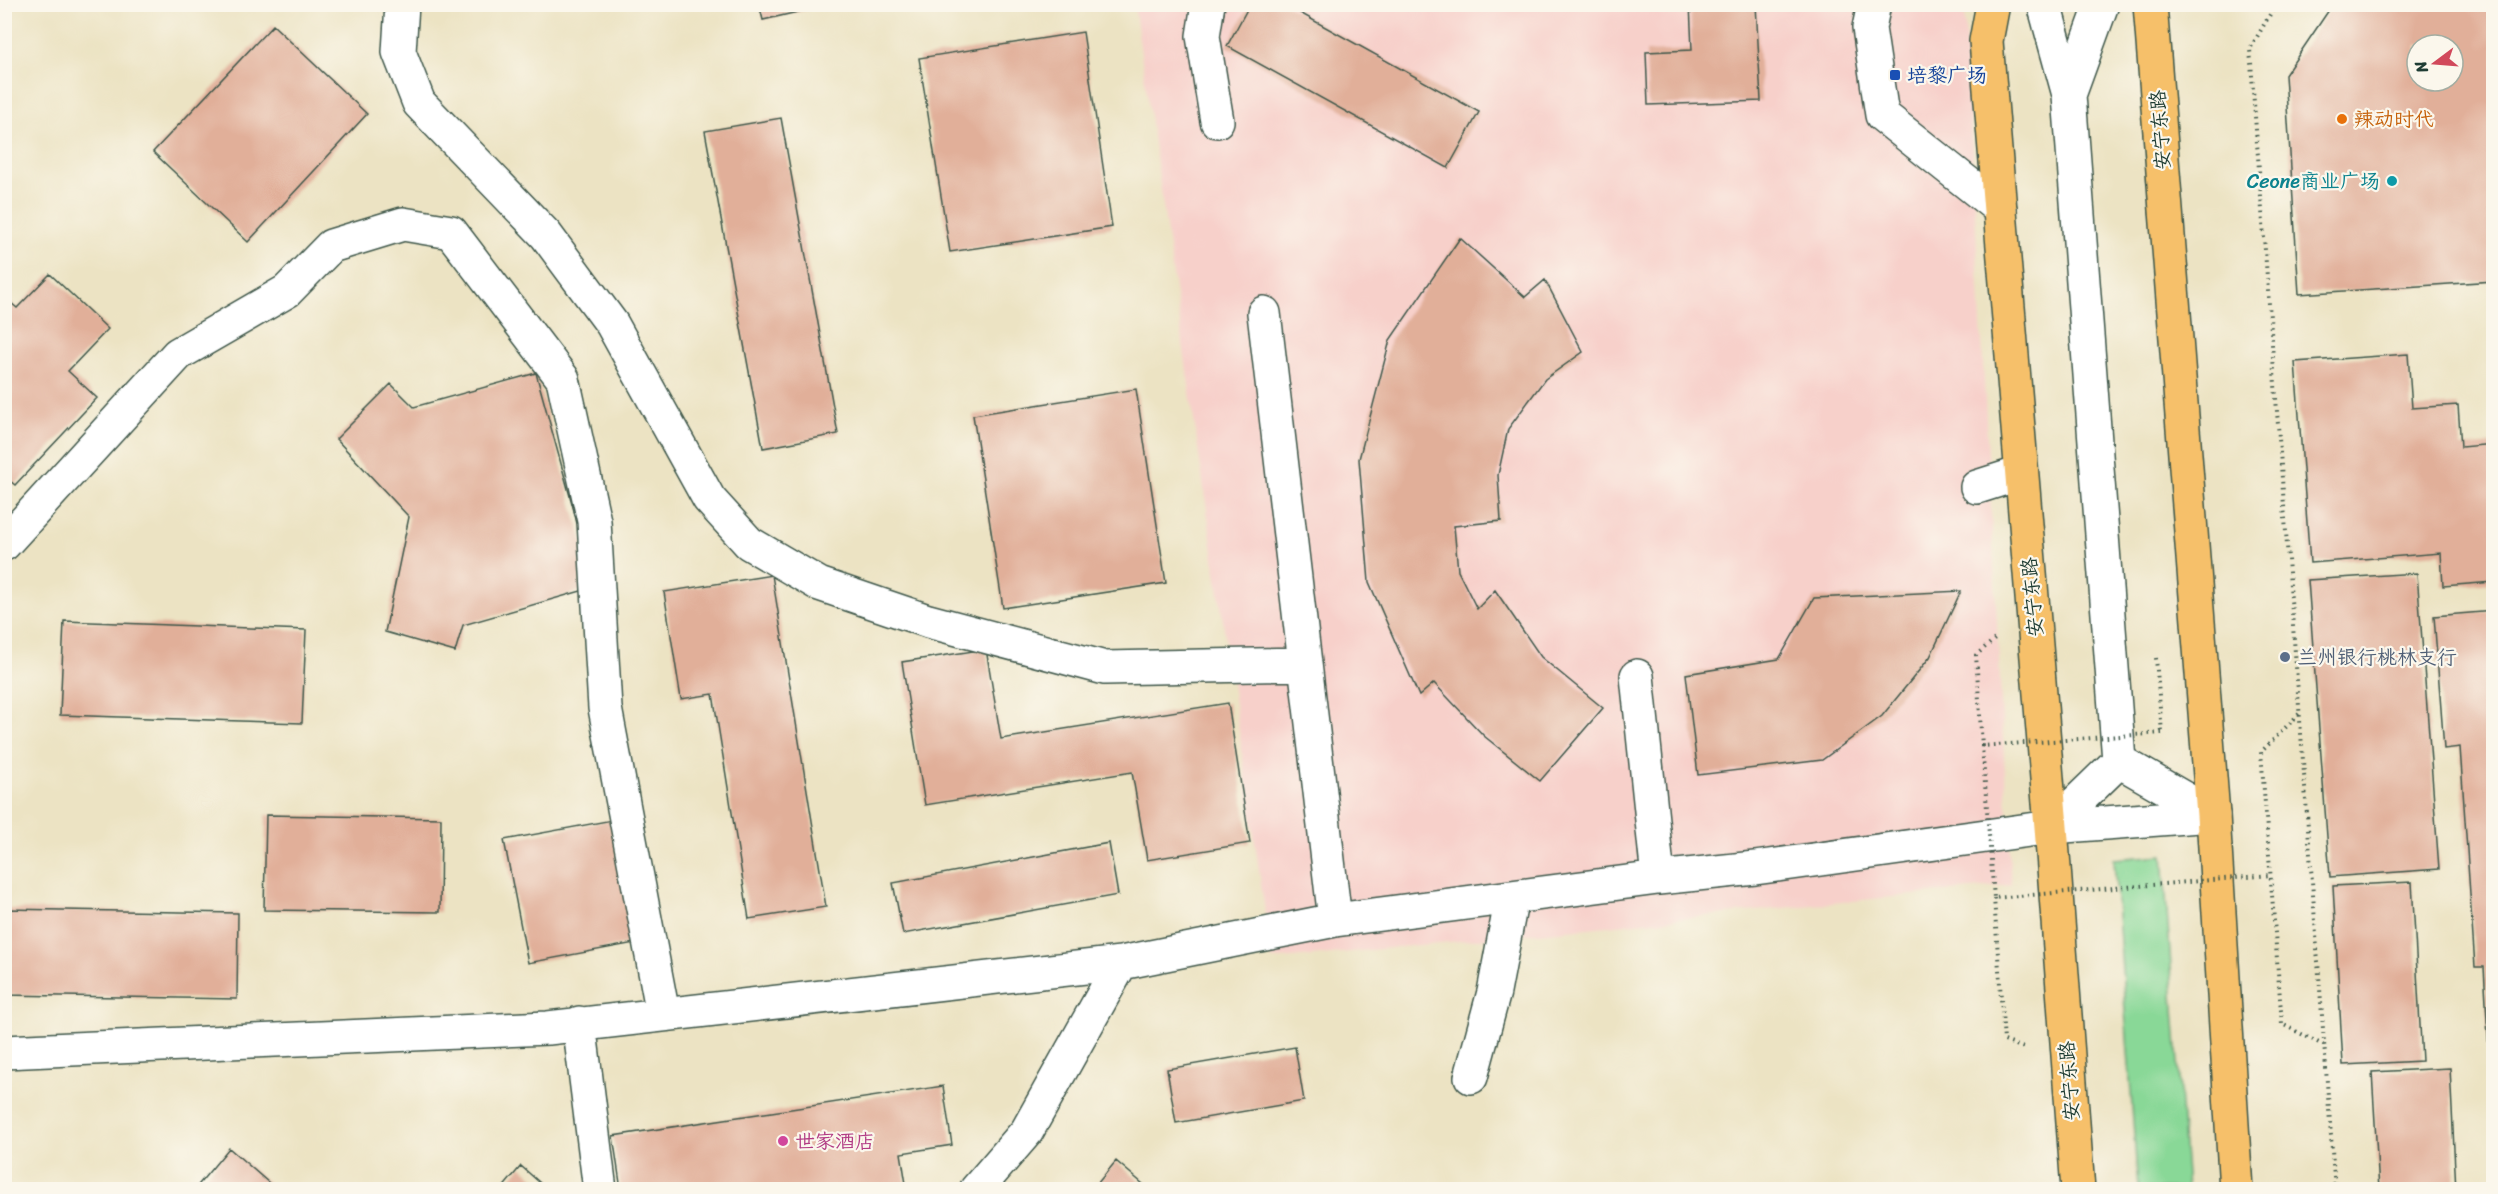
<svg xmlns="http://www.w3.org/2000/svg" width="2498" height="1194" font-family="Sriracha,'LXGW WenKai TC',sans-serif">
<rect width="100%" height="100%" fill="#fbf7ec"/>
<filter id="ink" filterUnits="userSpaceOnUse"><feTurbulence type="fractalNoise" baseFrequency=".0167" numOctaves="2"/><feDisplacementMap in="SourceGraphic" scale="12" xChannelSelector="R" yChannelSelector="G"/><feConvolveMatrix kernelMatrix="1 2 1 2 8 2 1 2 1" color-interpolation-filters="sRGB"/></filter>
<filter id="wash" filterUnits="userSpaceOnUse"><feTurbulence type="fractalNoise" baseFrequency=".008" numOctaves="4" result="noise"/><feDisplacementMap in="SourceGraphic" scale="24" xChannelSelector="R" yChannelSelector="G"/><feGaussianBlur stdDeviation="1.35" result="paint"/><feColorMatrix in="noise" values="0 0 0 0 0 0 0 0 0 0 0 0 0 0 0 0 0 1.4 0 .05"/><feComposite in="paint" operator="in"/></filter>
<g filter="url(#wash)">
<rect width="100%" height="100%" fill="#ece3c3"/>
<path fill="#f7d0ca" d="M1134,5H1964L2011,885L1272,960Z"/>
<path fill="#89d897" stroke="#548a66" stroke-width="1.5" d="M2163,855L2187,1189H2138L2114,859Z"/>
<g id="blocks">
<path fill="#e1af99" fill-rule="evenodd" d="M759,4H828V5L763,20Z
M1250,4H1284L1479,112L1448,168L1227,46Z
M1690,4H1756L1761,101L1648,105L1646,52L1692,50Z
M2333,4H2494V281L2299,294L2285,75ZM2417,45H2453V81H2417Z
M273,25L367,114L248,242L153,152Z
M1083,32L1112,227L950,252L919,58Z
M781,118L838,434L763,448L705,131Z
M1460,238L1525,297L1545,280L1583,352L1545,379L1508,429L1498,475L1501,521L1454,526L1458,571L1477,609L1495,590L1541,657L1603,708L1540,781L1484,736L1434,683L1419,696L1369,582L1359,459L1390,340Z
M50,274L108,329L68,371L97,398L15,485L4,476V297L17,308Z
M2408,354L2412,408L2458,405L2461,447L2494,444V582L2443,586L2441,553L2310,563L2295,362Z
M536,373L595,587L463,625L455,652L385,632L409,517L336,439L391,384L414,407Z
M1136,389L1166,583L1003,608L973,415Z
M2417,573L2439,869L2330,877L2308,580Z
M772,575L826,907L749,919L713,694L681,699L664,592Z
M1961,591L1930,657L1882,716L1822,760L1698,775L1686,674L1779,659L1814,598Z
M2494,611V1054L2489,1055L2484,967H2475L2460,747L2444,749L2434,616Z
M64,621L306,630L302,723L60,715Z
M986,649L1001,739L1228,703L1250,843L1147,860L1132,772L925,805L902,662Z
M266,815L441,818L440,912L264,910Z
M612,820L635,943L528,963L504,840Z
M1109,843L1118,895L903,934L893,883Z
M2412,882L2422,1061L2343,1065L2333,886Z
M4,909L238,913L237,999L4,995Z
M1295,1047L1304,1101L1176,1123L1167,1069Z
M2450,1068L2456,1190H2379L2372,1072Z
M943,1086L952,1145L901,1153L907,1190H621L613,1136Z
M229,1148L277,1190H194Z
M1116,1161L1150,1190H1092Z
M521,1166L548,1190H501Z"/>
</g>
</g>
<g filter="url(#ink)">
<use href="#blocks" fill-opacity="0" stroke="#3e5649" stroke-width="1.5"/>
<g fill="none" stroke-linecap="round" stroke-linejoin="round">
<g stroke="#3e5649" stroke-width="36">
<path id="minor" d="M402,4L399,52L419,103L546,235L612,324L709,499L749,543L819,584L928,621L1105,668L1305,664
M1208,4L1203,36L1217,121
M1874,4L1869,28L1882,115L2000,209
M2044,4L2069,95L2119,761
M2069,95L2102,4
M1264,313L1335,920
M1977,487L2021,473
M4,544L178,354L287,291L331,246L403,224L451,232L563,379L594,521L605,708L663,1014
M1637,676L1658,878
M2119,761L2213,815
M2051,827L2119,761
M579,1023L600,1190
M4,1052L548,1028L1121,963L1335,920L1658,878L1755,868L2051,827L2213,815
M1471,1077L1494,992L1512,897
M976,1190L1027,1131L1121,963"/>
</g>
<g stroke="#3e5649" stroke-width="36">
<path id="major" d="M1993,4L1986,41L2051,827L2078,1190
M2150,4L2213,815L2236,1190"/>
</g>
<path stroke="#3e5649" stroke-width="4" stroke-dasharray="1.5 4.5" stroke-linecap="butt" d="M2276,4L2250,49L2335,1190
M2156,658L2162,733
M2299,714L2261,752L2282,1024L2323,1045
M1982,746L1976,655L1995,639
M1994,898L2004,1041L2027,1049"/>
<use href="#minor" stroke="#fff" stroke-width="33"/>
<use href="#major" stroke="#f6c06b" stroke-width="33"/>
<path stroke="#3e5649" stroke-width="4" stroke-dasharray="1.5 4.5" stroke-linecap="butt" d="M2162,733L1982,746L1994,898L2272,875"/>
</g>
</g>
<rect fill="#1a4fb4" stroke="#fbf7ec" stroke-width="2" x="1889" y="69" width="12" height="12" rx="3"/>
<circle fill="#e8710a" stroke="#fbf7ec" stroke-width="2" cx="2342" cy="119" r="6"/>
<circle fill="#0f9aa8" stroke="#fbf7ec" stroke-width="2" cx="2392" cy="181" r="6"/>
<circle fill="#5c6f8a" stroke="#fbf7ec" stroke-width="2" cx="2285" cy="657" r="6"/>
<circle fill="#d1479c" stroke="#fbf7ec" stroke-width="2" cx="783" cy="1141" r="6"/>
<g text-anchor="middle" stroke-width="4.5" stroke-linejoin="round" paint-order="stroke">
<g font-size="20" fill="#164399" stroke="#fbf7ec" text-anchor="start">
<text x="1907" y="82">培黎广场</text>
</g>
<g font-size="20" fill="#c56008" stroke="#fbf7ec" text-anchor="start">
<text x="2354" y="126">辣动时代</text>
</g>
<g font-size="20" fill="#1f3d34" stroke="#fbf7ec">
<text transform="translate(2160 130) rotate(-94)" y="7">安宁东路</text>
<text transform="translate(2032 597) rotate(-95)" y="7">安宁东路</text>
<text transform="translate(2069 1081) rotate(-94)" y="7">安宁东路</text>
</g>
<g font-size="20" fill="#0d838f" stroke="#fbf7ec" text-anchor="end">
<text x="2380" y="188">Ceone商业广场</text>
</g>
<g font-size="20" fill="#4e5e75" stroke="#fbf7ec" text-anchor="start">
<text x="2297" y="664">兰州银行桃林支行</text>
</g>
<g font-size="20" fill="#b23c85" stroke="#fbf7ec" text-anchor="start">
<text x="795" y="1148">世家酒店</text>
</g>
</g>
<rect width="2498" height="1194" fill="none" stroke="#fbf7ec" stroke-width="24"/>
<g transform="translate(2435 63) rotate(254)"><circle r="28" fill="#fbf7ec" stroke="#a3ada2" stroke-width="1.5"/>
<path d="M0-4.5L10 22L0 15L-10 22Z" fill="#d1495b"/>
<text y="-9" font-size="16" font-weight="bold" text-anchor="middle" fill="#1f3d34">N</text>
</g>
</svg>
